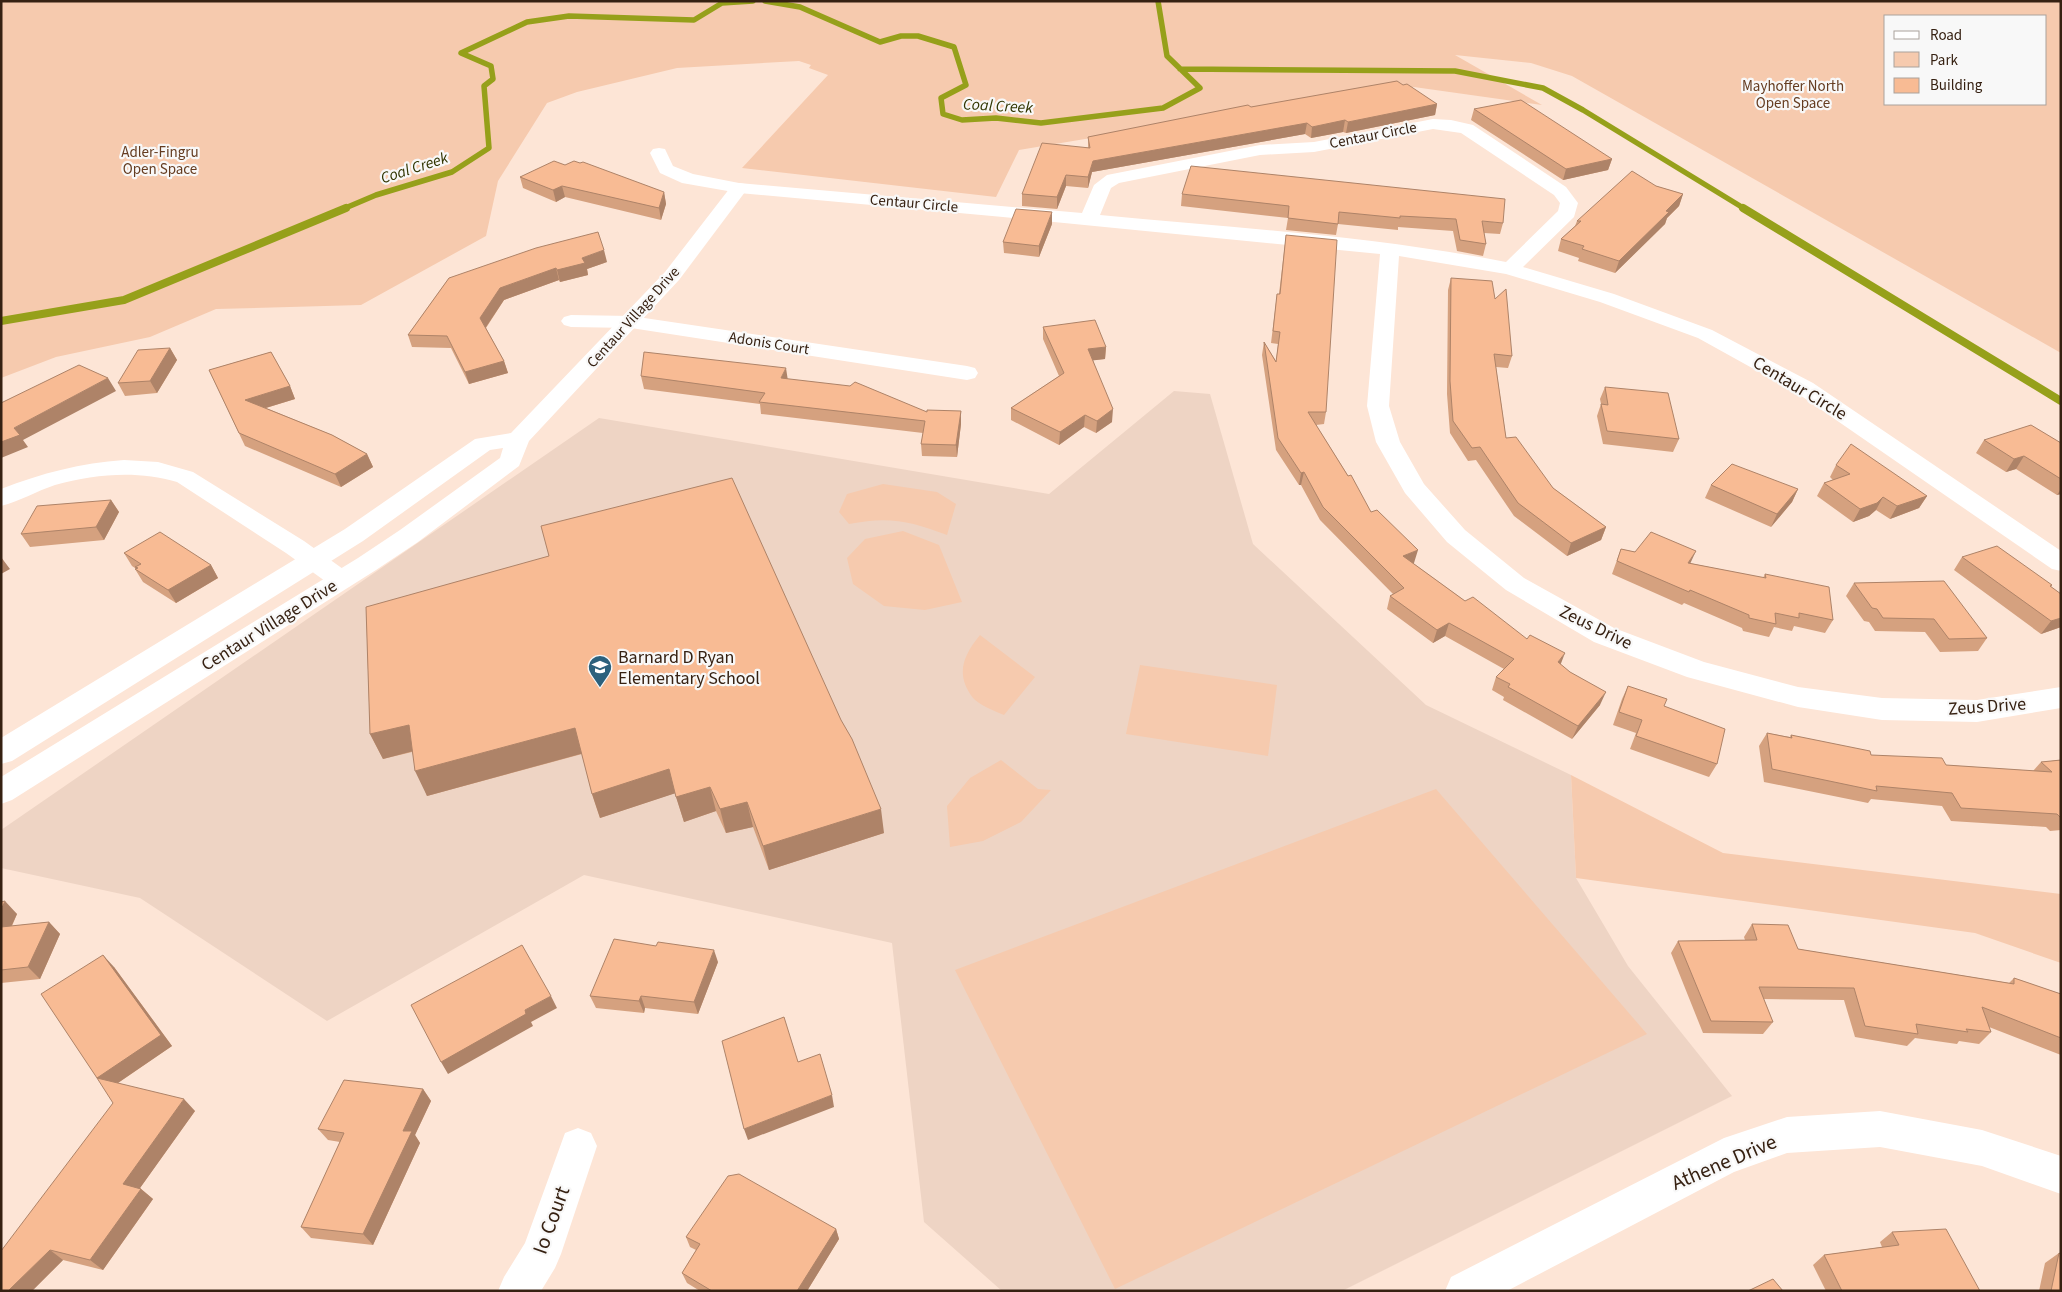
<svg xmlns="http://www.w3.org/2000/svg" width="2062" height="1292" font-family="'Source Sans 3',sans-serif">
<rect width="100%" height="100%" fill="#fde5d6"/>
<path fill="#eed4c4" d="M1174,391L1210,394L1253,544L1426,705L1571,775L1576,878L1628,966L1732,1096L1342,1291H1002L924,1222L892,943L584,875L327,1021L140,898L1,868V830L599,418L1049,494Z"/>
<path fill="#f6caae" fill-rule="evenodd" d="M1,1H2061V353L1572,76L1531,63L1455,55L1542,105L1414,87L1342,93L1109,135L1019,150L996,197L742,168L828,75L809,68L811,65L799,61L677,68L577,92L547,103L498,181L486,236L361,305L216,309L150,337L56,357L1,378ZM1886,16H2046V104H1886Z
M883,484L937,492L956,504L947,535C910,521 889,516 849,524L839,512L847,494Z
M903,531L939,545L962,602L925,610L884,606L853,584L847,558L865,539Z
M980,635L1035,677L1004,715C995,711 979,705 973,698C955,674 963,656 980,635Z
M1140,665L1277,685L1268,756L1126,734Z
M1001,760L1038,789L1051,790L1021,822L983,841L950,847L947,806L970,778Z
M1571,775L1723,853L2061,894V963L1975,933L1576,878Z
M1436,789L1647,1034L1115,1289L955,970Z"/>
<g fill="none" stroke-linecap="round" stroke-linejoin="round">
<path stroke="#96a01a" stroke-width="5.5" d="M765,1L800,7L880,42L901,36H918L954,47L966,85L941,98L943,114L962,120L996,118L1041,123L1163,108L1200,88L1167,56L1158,1
M1180,69L1455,71L1543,88L1583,110L1745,209
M343,209L376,195L452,172L489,148L484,86L493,79L491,66L461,53L527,22L569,16L694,20L722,3L753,1"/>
<path stroke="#96a01a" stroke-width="8" d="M1743,208L2061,401
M1,321L124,300L346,208"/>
<path fill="#fff" fill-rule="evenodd" d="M1433,119L1451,120L1473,125L1566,187L1578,203L1574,217L1523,267L1614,294L1712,330L1813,383L2061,551V571L2052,569L1797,393L1698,338L1600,302L1506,274L1399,256L1389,406L1400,442L1424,484L1465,530L1524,578L1614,628L1704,662L1798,687L1882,698L1977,700L2061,687V708L1977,722L1882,720L1798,707L1687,677L1594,642L1506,590L1447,542L1405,493L1376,442L1367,406L1380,254L1003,217L739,193L682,183L660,173L650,153L653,149L659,148L665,149L673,166L693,174L739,183L1082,213L1094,185L1107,175L1260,145L1314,142ZM1433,129L1461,133L1554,195L1560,203L1558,211L1506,262C1372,236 1235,228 1100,215L1111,188L1119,183L1260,155L1314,152Z
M571,315L631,316L967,366L975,368L978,373L975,378L967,380L631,328L571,327L564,325L561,321L564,317Z
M124,460L158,462L193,472L304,541L350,574L354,580L350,586L341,589L332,586L286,553L177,482C137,470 95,474 55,485C37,491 20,501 1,506V489C42,473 81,463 124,460Z
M1880,1111L1982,1130L2061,1156V1194L1982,1166L1880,1147L1787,1153L1734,1172L1507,1291H1445L1451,1277L1724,1138L1787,1117Z
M578,1128L591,1133L597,1146L561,1254L555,1268L541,1291H498L504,1277L525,1243L565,1133Z"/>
<path fill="#fff" fill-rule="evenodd" d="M739,183L745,184L748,188L679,280L529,441L519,466L418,542L376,570L12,800L1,804V777L358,558L400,530L500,458L503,448L490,450L363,541L12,761L1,764V738L345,529L475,439L511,433L665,272L733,184Z"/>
</g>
<path fill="#d5a17f" d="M1403,85L1437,104L1435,115L1346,133L1343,132L1311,138L1305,134L1092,172L1088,188L1066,186L1057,209L1022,206V194L1088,148V137L1251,107Z
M1474,109L1612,159L1608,170L1563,180L1471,120Z
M565,165L664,192L666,204L661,220L565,197L556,202L523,188L520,177Z
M1656,186L1683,194L1679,206L1667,218L1665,224L1615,273L1578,261L1579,258L1558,251L1561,239L1575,226L1577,221Z
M1182,194L1503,223L1500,234L1484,233L1486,244L1483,256L1457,251L1453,231L1398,227V230L1338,224L1336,235L1286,230L1288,218L1181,206Z
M1052,224L1039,257L1004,253L1003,242Z
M1286,235L1326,412L1324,424L1316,425L1371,512L1414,563V564L1465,601L1561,665L1600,705L1572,739L1503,700L1504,697L1492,690L1496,677L1504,669L1445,636L1433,643L1387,609L1390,596L1393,594L1320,520L1301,485H1299L1276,450L1262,355L1264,342L1276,361L1278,344L1271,343L1277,294H1279Z
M607,262L587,269L588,275L560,282L559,280L504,300L486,328L504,361L508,373L469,384L451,348L412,347L408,335L449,278Z
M1451,278L1495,299L1512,356L1508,368L1496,367L1506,438L1553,488L1606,527L1601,540L1567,556L1514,516L1476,460L1468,461L1450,433L1447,394L1448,290Z
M1043,327L1106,347L1105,359L1093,360L1112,422L1096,433L1084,427L1059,445L1011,420V408L1059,376L1043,339Z
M170,348L177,360L157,393L125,396L118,383Z
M271,352L290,386L295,399L266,408L332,435L367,454L373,467L341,487L245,446L209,370Z
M641,376L788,379L927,412L961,411V424L957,457L922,456L921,444L923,433L761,414L760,404L644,389Z
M1605,387L1679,439L1673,452L1603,444L1597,416L1601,404L1600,399Z
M1984,440L2061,443V494L2057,495L2016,469L2006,472L1976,453Z
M1836,465L1927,496L1919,508L1890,519L1876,510L1869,516L1853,522L1817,496L1824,483L1833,480L1830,477Z
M1711,485L1798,489L1792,502L1771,527L1705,498Z
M111,500L119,512L104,540L30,547L21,534Z
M1621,549L1763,578L1765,574L1833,620L1825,633L1794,626L1792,631L1774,627L1769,637L1743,631L1742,628L1684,603L1682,605L1612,574Z
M124,553L211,565L218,578L176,603L143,582L135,569H136L135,568L132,566Z
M1962,557L2052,585L2051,587L2061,627L2041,634L1954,570Z
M1854,583L1987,638L1978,651L1940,652L1925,632L1875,631L1869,622L1864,621L1846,596Z
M366,607L884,833L769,870L753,827L726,833L716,811L684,822L675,793L600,818L592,794L582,754L427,796L412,752L383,759L370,734Z
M1628,686L1664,706L1717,764L1709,777L1630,749L1636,733L1613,725L1622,699Z
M1767,733L1790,737L1791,735L1871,755L1946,765L2033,771L2041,762L2061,760V830L2050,831L2046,827L1951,821L1942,806L1871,799L1868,803L1764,782L1759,746Z
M1,902L17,914L12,926L49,922L60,934L40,979L1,983Z
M1752,924L1798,949L2009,983L2014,978L2061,994V1055L1989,1027L1991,1032L1979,1044L1959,1041L1957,1044L1915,1038L1907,1046L1855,1037L1844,1000L1764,999L1773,1022L1763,1034L1703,1033L1671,953L1678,941L1745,940L1744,937Z
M718,962L698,1014L645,1008L644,1013L596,1008L590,996Z
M114,967L172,1046L118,1083L195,1111L140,1188L153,1199L103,1270L63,1260L32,1291H1L113,1103Z
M423,1089L431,1101L415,1135L420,1143L373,1245L311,1238L301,1227L340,1142L328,1140L318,1129Z
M836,1229L839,1239L807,1291H700L687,1283L682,1273L696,1250L690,1247L686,1237Z
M1892,1232L1980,1291H1826L1813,1265L1824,1255L1882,1247L1880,1242Z
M2059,1253L2061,1291H2039L2045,1263Z"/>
<path fill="#ae8368" d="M1437,104L1435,115L1346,133L1348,122Z
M1345,120L1343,132L1311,138L1312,127Z
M1307,123L1305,134L1092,172L1088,188V177L1093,161Z
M1612,159L1608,170L1563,180L1566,169Z
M1066,175V186L1057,209V197Z
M562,186L565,197L556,202L553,190Z
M664,192L666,204L661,220L659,208Z
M1683,194L1679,206L1667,218L1665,224L1615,273L1619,261L1666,211Z
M1052,212V224L1039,257V246Z
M604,250L607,262L587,269L588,275L560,282L557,270L582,258Z
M556,268L559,280L504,300L484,330L480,318L500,288Z
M1106,347L1105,359L1088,361V349Z
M170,348L177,360L157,393L150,381Z
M504,361L508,373L469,384L465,372Z
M786,368L788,381L781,378Z
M108,378L116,391L23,440L28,447L1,458V442L14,428Z
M290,386L295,399L252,412L245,400Z
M1113,409L1112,422L1096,433L1097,421Z
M961,411V424L957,457L956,445Z
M1085,415L1084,427L1059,445L1060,432Z
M367,454L373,467L341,487L335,474Z
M2024,456L2016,469L2006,472L2014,459Z
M1304,472L1301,485H1299L1301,473Z
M1798,489L1792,502L1771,527L1777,514Z
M2061,489V494L2057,495Z
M1927,496L1919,508L1890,519L1897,506Z
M1883,497L1876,510L1869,516L1853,522L1860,509Z
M111,500L119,512L104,540L96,527Z
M1606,527L1601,540L1567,556L1571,543Z
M1418,550L1414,563L1399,569L1403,556Z
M1696,551L1690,564L1688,563Z
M1,557L10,569L1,574Z
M211,565L218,578L176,603L168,590Z
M2061,618V627L2041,634L2051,621Z
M1449,623L1445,636L1433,643L1437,630Z
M1565,653L1560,666L1558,662Z
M1606,692L1600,705L1572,739L1578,726Z
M409,725L421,749L383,759L370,734Z
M575,728L584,753L427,796L415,771Z
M669,769L676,793L600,818L592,794Z
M710,787L716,811L684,822L676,797Z
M747,802L753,827L726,833L720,809Z
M881,809L884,833L769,870L763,846Z
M5,901L17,914L5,940L1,936V910Z
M49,922L60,934L40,979L28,967Z
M714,950L718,962L698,1014L694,1002Z
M103,955L114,967L172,1046L109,1089L97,1078Z
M551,996L557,1008L531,1022L533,1026L448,1074L441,1062L525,1010Z
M641,996L645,1008L644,1013L639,1001Z
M423,1089L431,1101L415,1135L420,1143L373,1245L363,1234L403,1131Z
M832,1095L834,1107L748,1140L744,1129Z
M184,1099L195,1111L135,1195L123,1184Z
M141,1189L153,1199L103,1270L90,1260Z
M836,1229L839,1239L807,1291H797Z
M50,1250L63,1260L32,1291H8Z"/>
<path fill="#f8bb94" stroke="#ae8368" d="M1397,81L1403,85L1407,84L1437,104L1348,122L1345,120L1312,127L1307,123L1093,161L1088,177L1066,175L1057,197L1022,194L1042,143L1090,148L1088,137L1248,105L1251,107Z
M1521,100L1612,159L1566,169L1474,109Z
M554,161L565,165L574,161L580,163L583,162L664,192L659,208L562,186L553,190L520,177Z
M1191,166L1505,199L1503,223L1482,221L1486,244L1460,240L1456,219L1400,216V218L1339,212L1338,224L1288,218L1289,206L1182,194Z
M1632,171L1656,186L1683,194L1666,211L1669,212L1619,261L1582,249L1584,246L1561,239L1581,221H1577Z
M1016,209L1052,212L1039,246L1003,242Z
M598,232L604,250L582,258L585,263L557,270L556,268L500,288L480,318L504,361L465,372L447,336L408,335L449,278L536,248Z
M1286,235L1337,240L1326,412H1308L1348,476L1351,475L1371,512L1377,510L1418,550L1403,556L1465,601L1473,597L1527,639L1530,635L1565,653L1558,662L1570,672L1606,692L1578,726L1508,687L1510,684L1496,677L1514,659L1449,623L1437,630L1390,596L1404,588L1323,507L1304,472L1301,473L1278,438L1264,342L1276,362L1280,332L1273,331L1277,294H1280Z
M1451,278L1492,281L1495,299L1506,289L1512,356L1494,354L1506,438L1516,437L1553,488L1606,527L1571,543L1518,503L1480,447L1472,448L1453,421L1450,381Z
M1095,320L1106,347L1088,349L1113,409L1097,421L1085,415L1060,432L1011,408L1064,373L1043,327Z
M170,348L150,381L118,383L138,350Z
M271,352L290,386L245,400L332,435L367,454L335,474L239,433L209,370Z
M644,352L786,368L781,378L850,386L855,382L927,412V410L961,411L956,445L921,444L925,421L759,402L765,393L641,376Z
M79,365L108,378L14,428L20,435L1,442V403Z
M1605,387L1668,393L1679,439L1607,431L1601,404L1608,405Z
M2031,425L2061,443V479L2024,456L2014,459L1984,440Z
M1851,444L1927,496L1897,506L1883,497L1877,503L1860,509L1824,483L1850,474L1836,465Z
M1732,464L1798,489L1777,514L1711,485Z
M732,478L841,720L852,739L881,809L763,846L747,802L720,809L710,787L676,797L669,769L592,794L575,728L415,771L409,725L370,734L366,607L549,556L541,526Z
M111,500L96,527L21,534L37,506Z
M160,532L211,565L168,590L135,569L138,568L135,567L141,564L124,553Z
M1651,532L1696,551L1688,563L1766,578L1765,574L1829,587L1833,620L1799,613V618L1775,613L1776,624L1749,618V615L1690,590L1689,592L1617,561L1621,549L1635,552Z
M1997,546L2052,585L2050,586L2061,594V618L2051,621L1962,557Z
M1944,581L1987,638L1949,639L1934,619L1883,618L1877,609L1872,608L1854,583Z
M1628,686L1667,699L1664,706L1725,729L1717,764L1636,736L1642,720L1619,712Z
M1767,733L1792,738L1791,735L1870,751L1871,755L1942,758L1946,765L2052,772L2041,762L2061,760V818L2057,814L1961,808L1952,793L1876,786L1877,791L1772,769Z
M5,901L1,910V902Z
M49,922L28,967L1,970V927Z
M1752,924L1788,925L1798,949L2014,984V978L2061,994V1038L1982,1007L1991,1032L1966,1029L1968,1032L1916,1024L1918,1034L1865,1026L1854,988L1759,987L1773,1022L1711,1021L1678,941L1757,940Z
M614,939L656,946L658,942L714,950L694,1002L641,996L639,1001L590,996Z
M522,945L551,996L525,1010L526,1014L441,1062L411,1005Z
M103,955L161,1035L97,1078L41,994Z
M784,1017L798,1062L820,1054L832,1095L744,1129L722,1041Z
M97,1078L184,1099L123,1184L141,1189L90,1260L50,1250L8,1291H1V1251L113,1103Z
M344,1080L423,1089L403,1131H412L363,1234L301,1227L344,1133L318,1129Z
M739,1174L836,1229L797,1291H712L682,1273L700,1244L686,1237L728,1176Z
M1946,1229L1980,1291H1842L1824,1255L1899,1245L1892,1232Z
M2059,1253L2061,1254V1291H2051Z
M1773,1279L1783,1291H1748Z"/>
<defs>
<g id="school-pin" transform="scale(1.25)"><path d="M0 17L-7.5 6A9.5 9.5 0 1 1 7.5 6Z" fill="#2c617d" stroke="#f8f8f8"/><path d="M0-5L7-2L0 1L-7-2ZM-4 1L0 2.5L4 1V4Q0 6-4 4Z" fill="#fff"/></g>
</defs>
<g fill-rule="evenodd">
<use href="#school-pin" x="600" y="667"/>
</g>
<g text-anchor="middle" stroke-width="4.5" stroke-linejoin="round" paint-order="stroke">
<g font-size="15" fill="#653c20" stroke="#f8f8f8">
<text x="1793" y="91">Mayhoffer North<tspan x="1793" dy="17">Open Space</tspan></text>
<text x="160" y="157">Adler-Fingru<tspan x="160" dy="17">Open Space</tspan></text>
</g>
<g font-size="15" fill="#362112" stroke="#f8f8f8">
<text transform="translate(1373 135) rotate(-11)" y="5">Centaur Circle</text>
<text transform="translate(914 203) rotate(5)" y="5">Centaur Circle</text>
<text transform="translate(633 317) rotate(-48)" y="5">Centaur Village Drive</text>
<text transform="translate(769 343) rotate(9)" y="5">Adonis Court</text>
</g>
<g font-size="16" font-style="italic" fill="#313501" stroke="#f8f8f8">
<text transform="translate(998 105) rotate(3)" y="6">Coal Creek</text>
<text transform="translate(414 167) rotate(-18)" y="6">Coal Creek</text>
</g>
<g font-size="18" fill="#362112" stroke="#f8f8f8">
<text transform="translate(1800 388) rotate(31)" y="6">Centaur Circle</text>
<text transform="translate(269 625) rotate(-32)" y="6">Centaur Village Drive</text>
<text transform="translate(1596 627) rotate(26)" y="6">Zeus Drive</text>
<text transform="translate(1987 706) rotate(-4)" y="6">Zeus Drive</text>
</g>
<g font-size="18" fill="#362112" stroke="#f8f8f8" text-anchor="start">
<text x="618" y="663">Barnard D Ryan<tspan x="618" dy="21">Elementary School</tspan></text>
</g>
<g font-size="21" fill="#362112" stroke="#f8f8f8">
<text transform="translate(1724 1162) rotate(-23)" y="7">Athene Drive</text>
<text transform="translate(551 1220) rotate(-70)" y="7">Io Court</text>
</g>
</g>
<rect width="2062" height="1292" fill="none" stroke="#362112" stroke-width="5"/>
<rect x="1884" y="15" width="162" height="90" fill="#f8f8f8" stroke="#aaa29c"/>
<rect x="1894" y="31" width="25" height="8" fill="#ffffff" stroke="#aaa29c"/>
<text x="1930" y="40" font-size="15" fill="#362112">Road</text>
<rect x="1894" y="52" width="25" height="15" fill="#f6caae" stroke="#aaa29c"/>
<text x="1930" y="65" font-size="15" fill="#362112">Park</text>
<rect x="1894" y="78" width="25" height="15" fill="#f8bb94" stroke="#aaa29c"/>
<text x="1930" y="90" font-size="15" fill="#362112">Building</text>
</svg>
